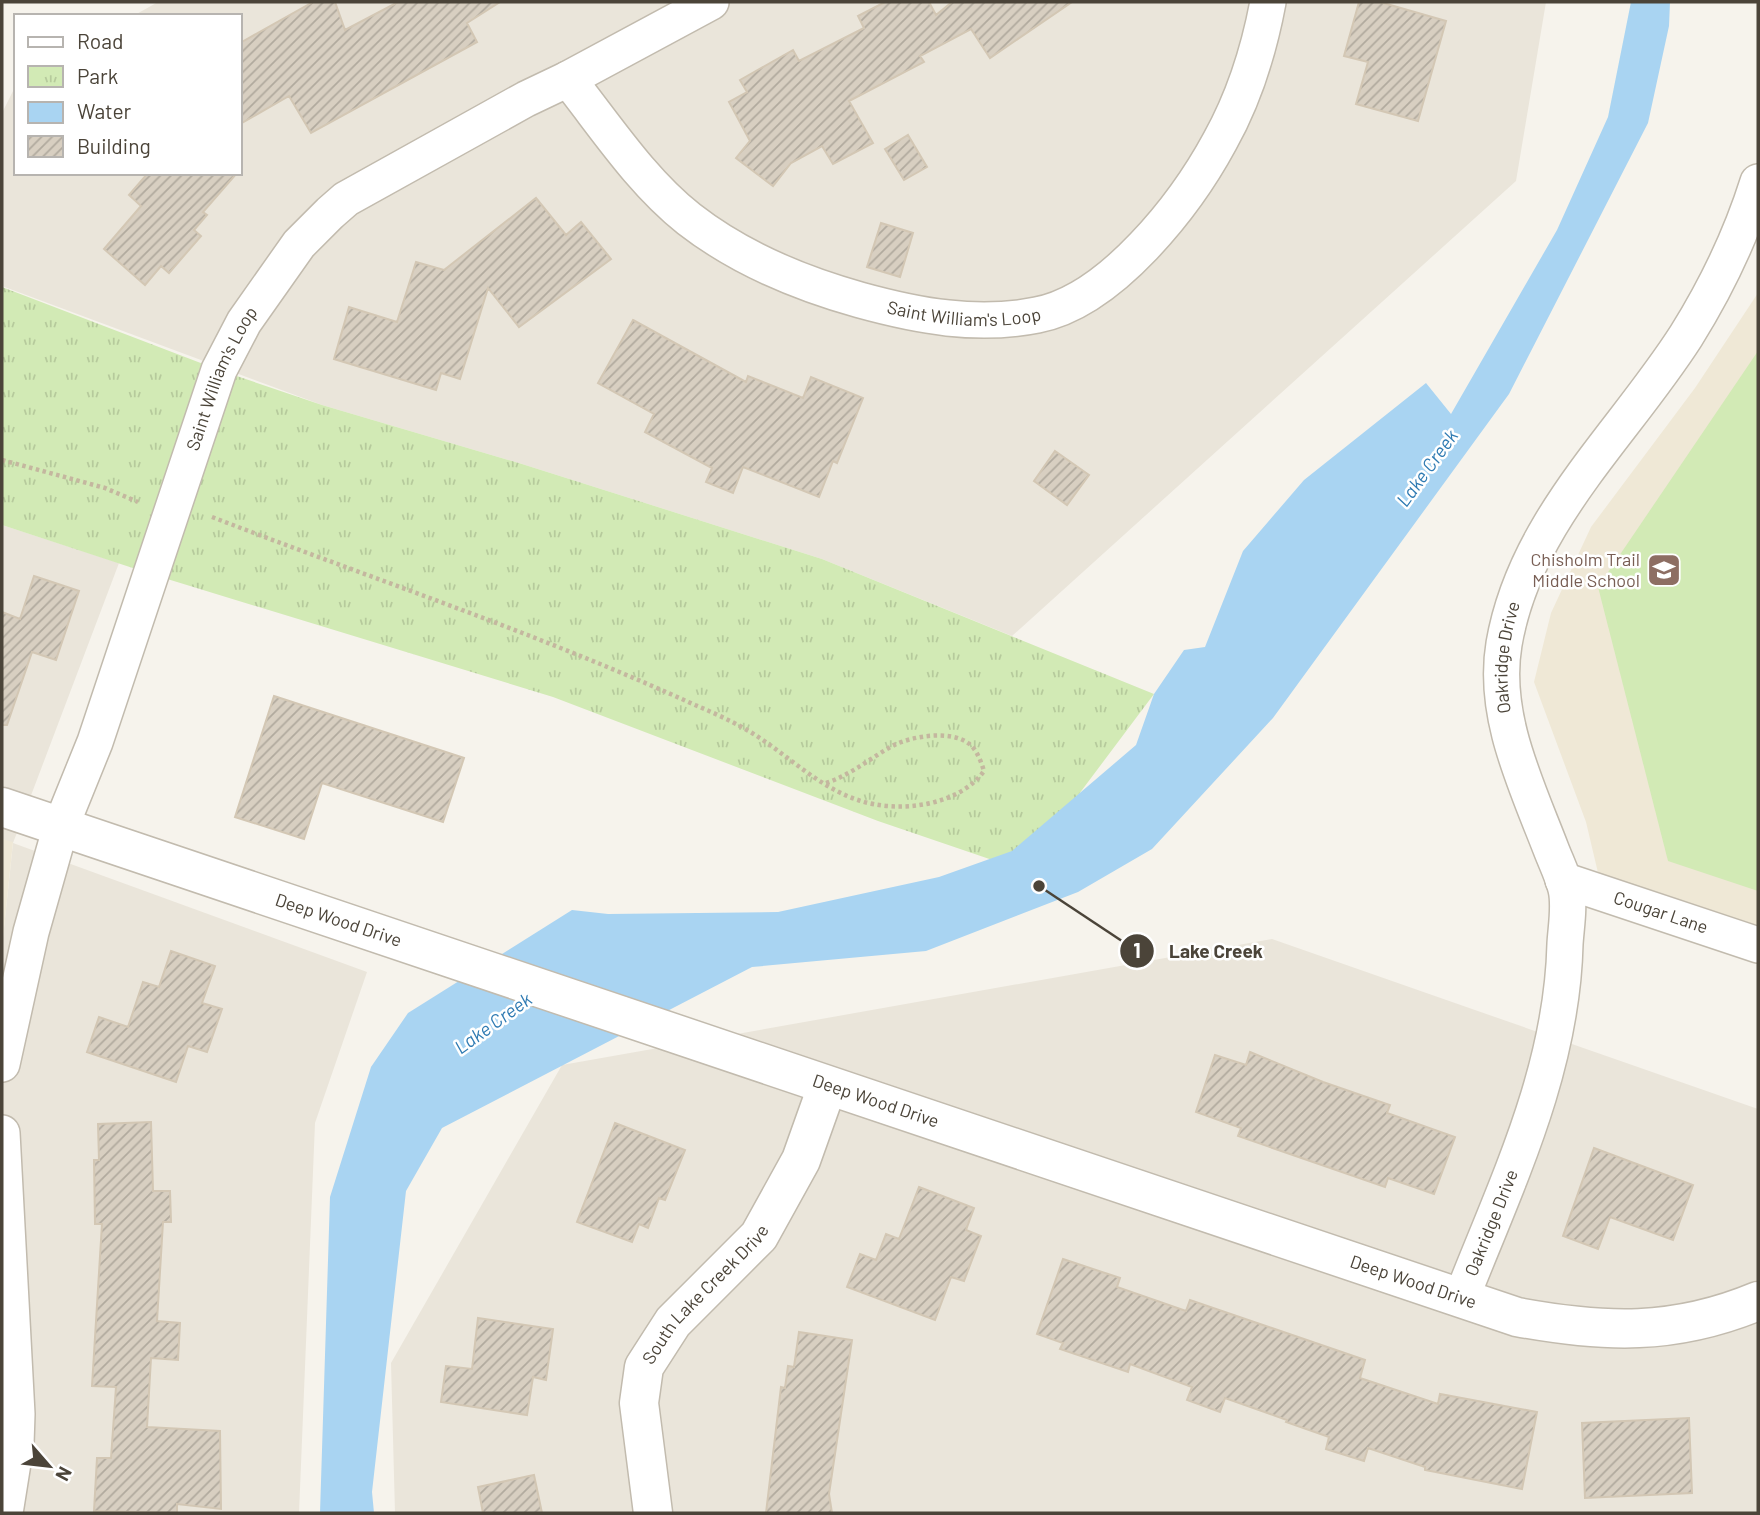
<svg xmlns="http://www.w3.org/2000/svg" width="1760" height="1515" font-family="Barlow,sans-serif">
<defs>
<pattern id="park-tufts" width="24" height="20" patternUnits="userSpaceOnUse" patternTransform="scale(1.75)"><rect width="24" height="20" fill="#d2eab5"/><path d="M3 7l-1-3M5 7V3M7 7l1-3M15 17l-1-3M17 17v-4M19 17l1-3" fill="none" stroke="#b6ca9c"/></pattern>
<pattern id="building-hatch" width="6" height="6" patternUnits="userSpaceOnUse" patternTransform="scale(1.75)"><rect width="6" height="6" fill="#d8cfc1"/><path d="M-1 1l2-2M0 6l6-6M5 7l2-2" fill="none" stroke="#b1aa9e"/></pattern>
</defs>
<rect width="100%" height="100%" fill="#f6f3ec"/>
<path fill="#eae5da" d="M158,2H1546L1516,181L1012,636L822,559L522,464L322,405L2,286V113L16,85V173H240V16H133Z
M2,525L119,563L13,843L367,972L315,1123L299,1513H2V947L13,843L2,839Z
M1272,939L1758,1109V1513H395L391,1363L562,1065Z"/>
<path fill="#efe8d6" d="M1758,293V932L1599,877L1586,822L1534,682L1551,613L1591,527L1695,388Z
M2,839L13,842L2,947Z"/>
<path fill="#d2eab5" d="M1758,351V891L1668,861L1598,587Z"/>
<path fill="url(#park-tufts)" d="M2,287L219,370L322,405L522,464L822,559L1154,694L1022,870L878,821L553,697L151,574L2,525Z"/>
<path fill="#a9d4f2" d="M1631,2H1670L1669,26L1648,123L1509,394L1273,718L1152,849L1078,892L926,951L752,967L442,1128L406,1191L372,1492L374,1513H320L330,1197L371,1067L408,1013L572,910L608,914L778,912L939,877L1012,851L1136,745L1154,694L1184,650L1205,647L1243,551L1304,480L1426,383L1451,414L1557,230L1608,117Z"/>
<path fill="url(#building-hatch)" stroke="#d3c7b4" stroke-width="2" d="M313,2H335L345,30L398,2H500L467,23L477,42L311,133L289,96L240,124V43Z
M885,2H929L936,15L952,2H1072L990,58L971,29L920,56L924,62L849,101L873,143L833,164L822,146L791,163L773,186L736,158L750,141L729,102L747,92L740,80L793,50L799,61L864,28L858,16Z
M1359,2H1380L1446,21L1418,121L1356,104L1368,62L1344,56Z
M908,135L927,167L904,180L885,149Z
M148,173H237L203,212L207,215L194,230L201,236L169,273L161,266L145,285L104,249L141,206L129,195Z
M536,198L566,235L581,222L611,259L519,327L488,288L460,379L441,373L436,390L334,359L349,307L397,322L416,262L444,270Z
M881,223L913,233L900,277L867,267Z
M633,320L746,382L748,376L803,398L811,377L863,398L837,463L833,461L819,497L743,467L733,493L706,482L712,468L645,432L654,414L598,383Z
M1055,451L1089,475L1067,505L1034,481Z
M34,576L79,591L56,660L32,652L7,725H2V612L20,619Z
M274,696L464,758L443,822L322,783L304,839L235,817Z
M171,951L215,966L202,1003L222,1009L207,1052L188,1046L176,1082L87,1052L99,1017L128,1027L143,982L159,987Z
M1250,1052L1323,1082L1390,1105L1387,1113L1455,1137L1434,1194L1388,1178L1385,1187L1238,1136L1241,1128L1196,1112L1215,1055L1246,1065Z
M151,1122L153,1191H170L171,1222H163L157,1321L180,1323L178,1360L151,1358L147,1427L220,1431L221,1509L177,1504V1513L94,1511L97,1458H111L116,1387L92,1386L102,1224H95L94,1160H99L98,1124Z
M615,1123L685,1150L665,1200L659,1198L648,1228L639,1224L632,1242L577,1222Z
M1594,1148L1693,1185L1673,1240L1610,1217L1598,1249L1563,1236Z
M919,1187L974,1208L966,1230L981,1236L964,1281L951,1277L935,1320L847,1287L860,1254L876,1260L886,1234L899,1239Z
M1063,1259L1120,1278L1117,1287L1186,1311L1190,1300L1365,1360L1360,1378L1438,1404L1440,1394L1537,1412L1522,1489L1425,1470V1467L1368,1448L1364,1461L1326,1449L1329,1437L1286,1422L1287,1420L1225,1398L1220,1412L1187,1400L1192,1387L1130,1364L1128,1372L1060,1349L1063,1343L1037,1334Z
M478,1318L553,1329L546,1380L533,1377L527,1415L441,1402L446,1366L472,1369Z
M799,1332L852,1340L829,1494L832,1513H766L781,1387L785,1388L788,1366L794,1367Z
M1689,1418L1692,1493L1585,1498L1582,1423Z
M534,1475L542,1513H483L478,1487Z"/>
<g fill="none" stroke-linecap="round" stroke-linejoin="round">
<g stroke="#c2bbae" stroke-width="38">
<g id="minor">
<path id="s1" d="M711,2L568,79C606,127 641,181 689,219C739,258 799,283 860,300C918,316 977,327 1037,315C1111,301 1186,204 1220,141C1244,98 1259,50 1268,2"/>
<path id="s2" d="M1563,880L1758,945"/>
<path id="s3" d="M2,1064L31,932L61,826L95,742L219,370L244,322L299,244L330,213L346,199L526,99L568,79"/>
<path d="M2,1133L17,1414L16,1444L5,1513"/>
<path id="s4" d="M1461,1299C1507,1182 1562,1071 1565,944C1566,927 1570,906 1566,889C1563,876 1556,862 1551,849C1526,784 1492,715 1504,644C1525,521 1622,436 1686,336C1716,288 1741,236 1758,182"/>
</g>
</g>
<g stroke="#c2bbae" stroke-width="41">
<g id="tertiary">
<path id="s5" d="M2,807L1517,1317C1604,1333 1674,1336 1758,1301"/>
<path id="s6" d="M653,1513L639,1403L644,1367L673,1322L759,1236L801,1160L827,1087"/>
</g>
</g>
<path stroke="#c4b79f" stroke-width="4.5" stroke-dasharray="3.5 3.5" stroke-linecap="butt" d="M2,460L105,488L138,502
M212,517C373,579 537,633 695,705C714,713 734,722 752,733C788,755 818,787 858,800C898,814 959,806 984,771C981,762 977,749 968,743C950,730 913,736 894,745C870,758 850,776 823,784"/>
<use href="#minor" stroke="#fff" stroke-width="35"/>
<use href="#tertiary" stroke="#fff" stroke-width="38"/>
</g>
<defs>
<g id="school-square" transform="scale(1.75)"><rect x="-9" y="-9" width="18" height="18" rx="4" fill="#8d6e63" stroke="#fff"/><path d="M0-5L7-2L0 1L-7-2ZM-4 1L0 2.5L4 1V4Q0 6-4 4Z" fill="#fff"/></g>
</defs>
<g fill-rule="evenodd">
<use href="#school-square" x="1664" y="570"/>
</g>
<g text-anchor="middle" stroke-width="5" stroke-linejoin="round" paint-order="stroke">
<g font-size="18" fill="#4b4439" stroke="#fff">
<text dy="6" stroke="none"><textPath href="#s1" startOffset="644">Saint William's Loop</textPath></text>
<text dy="6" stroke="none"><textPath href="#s3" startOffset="721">Saint William's Loop</textPath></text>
<text dy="6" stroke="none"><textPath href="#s4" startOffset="670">Oakridge Drive</textPath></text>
<text dy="6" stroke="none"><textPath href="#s2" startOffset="103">Cougar Lane</textPath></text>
<text dy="6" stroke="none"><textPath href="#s5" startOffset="355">Deep Wood Drive</textPath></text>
<text dy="6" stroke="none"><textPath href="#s5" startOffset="922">Deep Wood Drive</textPath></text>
<text dy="6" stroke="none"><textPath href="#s4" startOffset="82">Oakridge Drive</textPath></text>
<text dy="6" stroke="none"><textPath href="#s5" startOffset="1489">Deep Wood Drive</textPath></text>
<text dy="6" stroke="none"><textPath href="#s6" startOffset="243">South Lake Creek Drive</textPath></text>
</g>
<g font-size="18" fill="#785e54" stroke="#fff" text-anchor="end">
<text x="1640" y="566">Chisholm Trail<tspan x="1640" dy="21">Middle School</tspan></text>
</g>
<g font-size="19" font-style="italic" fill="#2e7ab2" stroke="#fff">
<text transform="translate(1427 468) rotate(-54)" y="7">Lake Creek</text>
<text transform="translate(493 1023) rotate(-36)" y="7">Lake Creek</text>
</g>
</g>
<path fill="none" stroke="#4b4439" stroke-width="2.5" d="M1039 886L1137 951"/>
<g fill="#4b4439" stroke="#fff" stroke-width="2.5">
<circle cx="1039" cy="886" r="7"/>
<circle cx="1137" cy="951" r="18"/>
</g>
<g font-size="21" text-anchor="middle" font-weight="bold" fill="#fff">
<text x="1137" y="958">1</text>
</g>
<g font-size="19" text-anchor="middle" font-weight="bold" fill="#4b4439" stroke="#fff" stroke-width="5" stroke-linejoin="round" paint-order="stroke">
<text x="1216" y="958">Lake Creek</text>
</g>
<rect width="1760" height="1515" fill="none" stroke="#4b4439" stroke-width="7"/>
<rect x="14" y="14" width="228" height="161" fill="#ffffff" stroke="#b7b4b0" stroke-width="2"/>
<rect x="28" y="37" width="35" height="10" fill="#ffffff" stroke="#b7b4b0" stroke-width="2"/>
<text x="77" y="49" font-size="21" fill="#4b4439">Road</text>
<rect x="28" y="66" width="35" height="21" fill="url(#park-tufts)" stroke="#b7b4b0" stroke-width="2"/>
<text x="77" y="84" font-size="21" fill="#4b4439">Park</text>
<rect x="28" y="102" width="35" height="21" fill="#a9d4f2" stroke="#b7b4b0" stroke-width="2"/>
<text x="77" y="119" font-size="21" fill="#4b4439">Water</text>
<rect x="28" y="136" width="35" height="21" fill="url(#building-hatch)" stroke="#b7b4b0" stroke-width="2"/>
<text x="77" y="154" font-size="21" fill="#4b4439">Building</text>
<g transform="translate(49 1466) rotate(118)" stroke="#ffffff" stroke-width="5" paint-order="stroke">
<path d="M0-5L12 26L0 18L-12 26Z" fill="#4b4439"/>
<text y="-10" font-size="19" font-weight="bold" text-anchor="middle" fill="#4b4439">N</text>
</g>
</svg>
